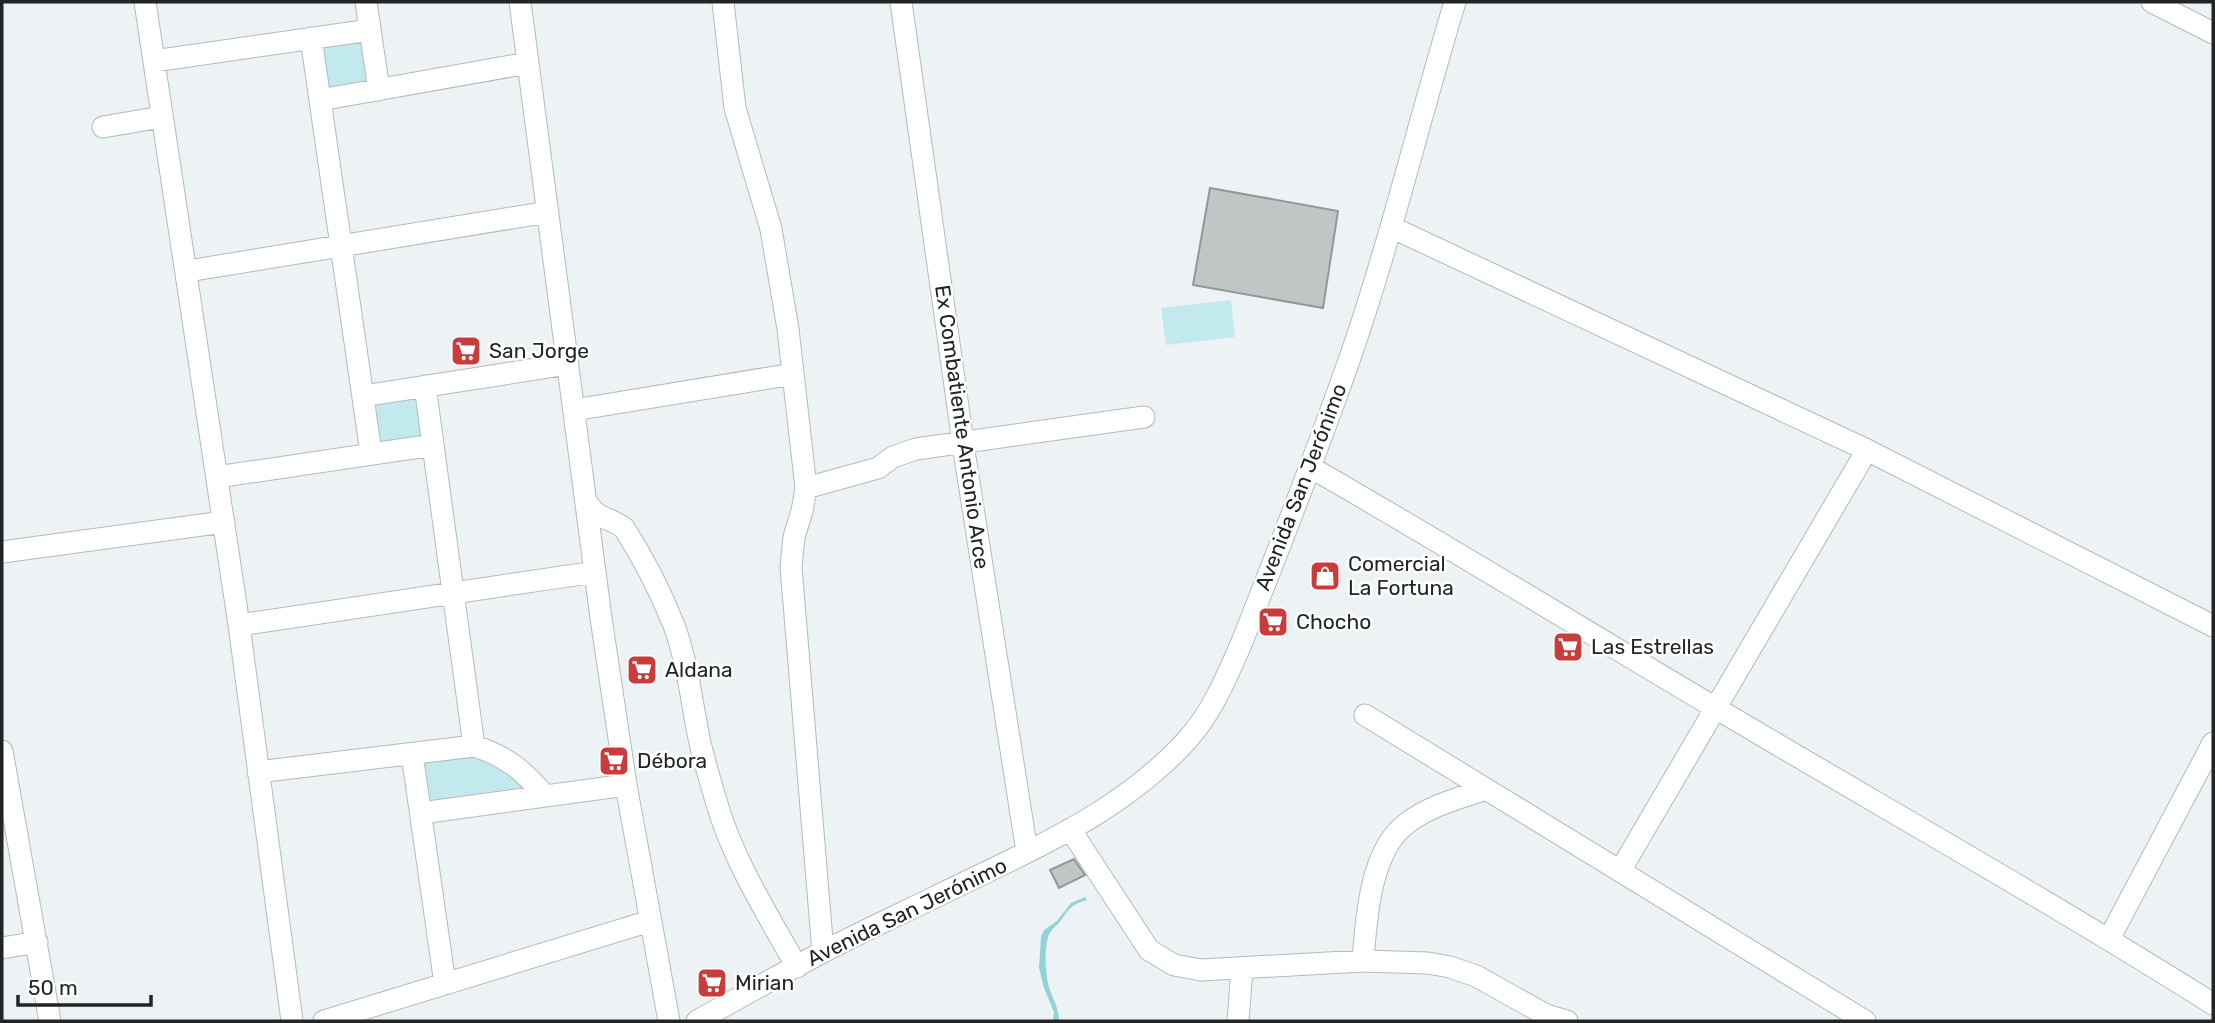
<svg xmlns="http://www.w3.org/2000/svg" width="2215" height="1023" font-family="Rubik,sans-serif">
<rect width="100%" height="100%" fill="#edf3f4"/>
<path fill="#c1e9ee" d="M361,37L369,81L329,90L321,46Z
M1231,300L1235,337L1166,345L1161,308Z
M417,394L424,438L379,445L372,402Z
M475,756L500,765L527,788L428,802L423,761Z"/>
<path fill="#92d3da" d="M1085,897L1087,900C1069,905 1069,910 1059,923C1056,926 1053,928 1051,931C1043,942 1045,977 1050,990C1054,1001 1059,1009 1059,1021H1053L1054,1012L1044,988L1039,968L1041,936L1044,930L1057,921L1071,903Z"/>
<path fill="#c0c6c6" stroke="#929898" stroke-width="2" d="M1210,188L1338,211L1323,308L1193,285Z
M1074,859L1085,875L1059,888L1050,870Z"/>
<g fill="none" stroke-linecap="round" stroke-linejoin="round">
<g stroke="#b4babb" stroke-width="23">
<path id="minor" d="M145,2L239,625L292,1021
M366,2L379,90
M520,2L601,618L626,785L669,1021
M723,2L735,108L771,229L788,329L806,488L802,511L794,537L791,567L823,952
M901,2L965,457L1027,852
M2152,2L2213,33
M311,38L371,453
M154,61L370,30
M320,100L528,63
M103,127L161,117
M1391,227L1867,450L2213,626
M188,271L548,212
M425,386L474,746
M363,396L568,364
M574,410L793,374
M1310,467C1448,546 1582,629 1719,710C1884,808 2051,902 2213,1004
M217,477L433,445
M806,488L878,468L893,457L916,449L1144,417
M586,501C598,521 608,516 624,528C644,559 662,595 675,628C688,665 692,705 700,743C705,763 711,784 717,804C734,862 768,915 797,967
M2,552L224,522
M239,625L595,572
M1365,715L1865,1021
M2,751L50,1021
M412,754L445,984
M258,772L474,746C506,756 523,770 545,796
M421,813L626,785
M1070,829L1149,950L1174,965L1201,970L1363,961L1428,963L1450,967L1476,976L1546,1015L1567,1021
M1620,871L1867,450
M2109,939L2213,743
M2,948L37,942
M1363,961C1366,920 1370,851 1406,824C1429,806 1459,798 1486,789
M324,1021L650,921
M697,1021C739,998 781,974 823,952C859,933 896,916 933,898C1022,854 1120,815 1188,739C1213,711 1227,676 1242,642C1280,545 1319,448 1353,349C1392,235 1420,117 1455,2
M1238,1021L1242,968"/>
</g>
<use href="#minor" stroke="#fff" stroke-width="21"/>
</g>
<defs>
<g id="supermarket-square" transform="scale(1.575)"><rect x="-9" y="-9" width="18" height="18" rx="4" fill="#ca3b3b" stroke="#fff"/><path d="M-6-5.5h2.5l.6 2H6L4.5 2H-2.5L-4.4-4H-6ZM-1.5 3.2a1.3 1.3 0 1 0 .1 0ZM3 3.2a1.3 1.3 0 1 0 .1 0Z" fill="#fff"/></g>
<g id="shop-square" transform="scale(1.575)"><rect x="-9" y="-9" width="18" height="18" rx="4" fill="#ca3b3b" stroke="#fff"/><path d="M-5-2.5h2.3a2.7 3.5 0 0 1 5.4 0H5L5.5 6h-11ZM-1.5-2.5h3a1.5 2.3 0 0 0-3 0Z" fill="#fff"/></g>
</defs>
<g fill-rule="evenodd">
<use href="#supermarket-square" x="466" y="351"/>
<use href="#shop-square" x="1325" y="576"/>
<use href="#supermarket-square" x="1273" y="622"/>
<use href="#supermarket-square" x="1568" y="647"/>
<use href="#supermarket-square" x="642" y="670"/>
<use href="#supermarket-square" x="614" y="761"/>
<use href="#supermarket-square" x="712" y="983"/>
</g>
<g text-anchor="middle" stroke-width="5" stroke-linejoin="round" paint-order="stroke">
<g font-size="21" fill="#222425" stroke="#fff" text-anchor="start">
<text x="489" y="358">San Jorge</text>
<text x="1348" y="571">Comercial<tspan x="1348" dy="24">La Fortuna</tspan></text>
<text x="1296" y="629">Chocho</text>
<text x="1591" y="654">Las Estrellas</text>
<text x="665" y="677">Aldana</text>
<text x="637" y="768">Débora</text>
<text x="735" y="990">Mirian</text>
</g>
<g font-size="21" fill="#222425" stroke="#fff">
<text transform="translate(962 427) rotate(82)" y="7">Ex Combatiente Antonio Arce</text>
<text transform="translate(1301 487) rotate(-69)" y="7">Avenida San Jerónimo</text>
<text transform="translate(907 912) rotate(-26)" y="7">Avenida San Jerónimo</text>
</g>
</g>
<rect width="2215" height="1023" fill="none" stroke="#222425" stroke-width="7"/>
<path d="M18 995v10h133v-10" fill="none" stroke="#222425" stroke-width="3.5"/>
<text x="28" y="995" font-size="21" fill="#222425" stroke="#ffffff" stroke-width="5" paint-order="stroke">50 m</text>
</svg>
